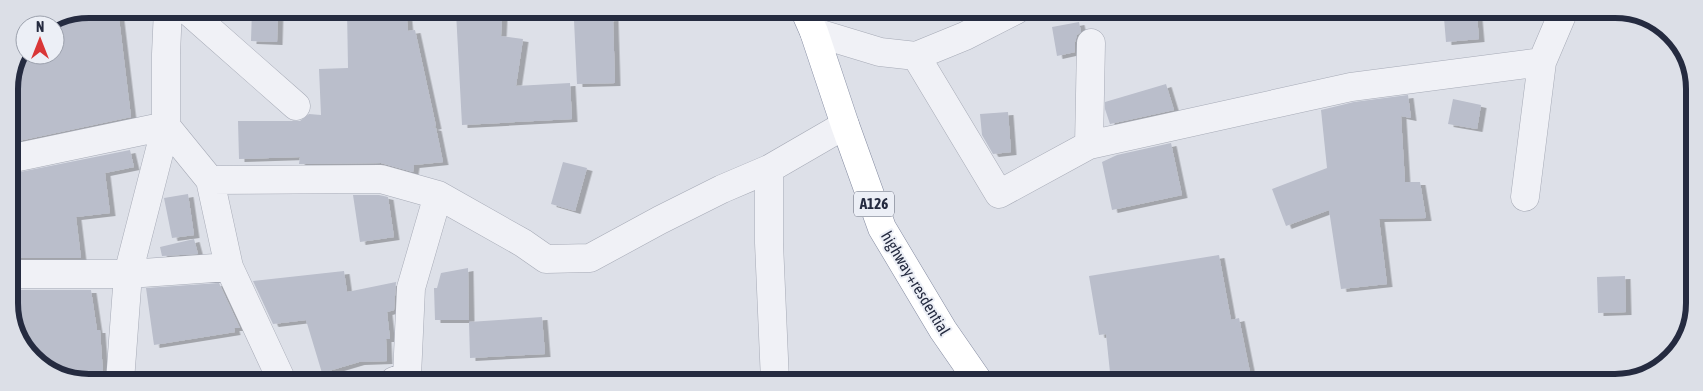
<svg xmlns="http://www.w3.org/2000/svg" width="1703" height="391" font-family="'Asap Condensed',sans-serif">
<defs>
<filter id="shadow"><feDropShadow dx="5.5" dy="3" stdDeviation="0" flood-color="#0004"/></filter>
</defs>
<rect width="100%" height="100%" fill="#dde0e8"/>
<path fill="#babecb" filter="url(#shadow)" d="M252,9H278L277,42L251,41Z
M347,9H406L408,31L415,30L436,126L432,127L436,128L443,162L414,165L413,172L381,163L299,164L300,157L239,159L238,121H300L309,114L321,115L319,69L348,68Z
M118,10L131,117L9,143V84L25,48V55H55V25H49L71,16Z
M479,11L480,16H502L501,36L523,39L516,86L570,83L572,119L462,125L456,12Z
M1477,16L1479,39L1446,42L1444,18Z
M613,18L615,83L577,84L574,20Z
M1079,22L1081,32L1077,35L1075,42V52L1057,56L1052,27Z
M1166,84L1174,110L1110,124L1105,109V102Z
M1408,95L1411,118L1401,116L1405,182H1420L1426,218L1379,219L1387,284L1341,289L1329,210L1286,226L1272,189L1327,168L1321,110L1354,102Z
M1453,99L1481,105L1477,129L1448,124Z
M1008,112L1011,152L993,154L982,135L980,114Z
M1171,143L1182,195L1112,210L1102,162L1117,155Z
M130,150L134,167L105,173L110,213L76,217L81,258H12L10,237L21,236L10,174Z
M563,162L587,168L575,211L551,204Z
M188,194L194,235L172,238L164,198Z
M353,195H379L388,197L394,237L360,242Z
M194,239L198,254L162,256L160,247Z
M1219,255L1231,320L1239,318L1252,382H1111L1106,334L1099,335L1089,276Z
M468,268L469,320H435L434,288H437L441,273Z
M344,271L347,292L396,282L394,310L387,312L390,339H386L387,361L359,362L322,373L306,320L273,324L253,281Z
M1625,276L1626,312L1598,313L1597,277Z
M219,283L240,328H234L235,332L154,345L146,288Z
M14,290H91L97,330H100L103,373L64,376L32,359L27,349L26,327L19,328Z
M542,317L545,354L470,358L469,322Z"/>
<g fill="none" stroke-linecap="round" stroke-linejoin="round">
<g stroke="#a6aab6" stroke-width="29">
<path id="minor" d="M186,9L296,106
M814,32L880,52L916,56L965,36L1016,10
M916,56L999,194L1089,145L1351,87L1542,62
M1089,145L1091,43
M9,159L166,126L210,180
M769,169V243L775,381
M1525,197L1542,62L1562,15L1561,10
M229,267L282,381
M10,274H128L229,267L210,180L381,179L438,195L523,243L546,259L590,258L660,220L722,189L769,169L845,125
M120,381L128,274L166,126V54L168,9
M394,381L407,376L411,288L438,195"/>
</g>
<g stroke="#838aa0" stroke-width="29">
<path id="highway" d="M804,9L814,32L845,125L882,228L943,330L979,382"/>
</g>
<use href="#minor" stroke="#f0f1f6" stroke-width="28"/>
<use href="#highway" stroke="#fff" stroke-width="28"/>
</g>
<g text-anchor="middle" stroke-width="4" stroke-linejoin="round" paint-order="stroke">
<rect fill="#eceff6" stroke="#616677" stroke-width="1" x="854" y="191.5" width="40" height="25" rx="4"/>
<g font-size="15" font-weight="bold" fill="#252b40">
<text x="874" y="209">A126</text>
</g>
<g font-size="16" fill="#252b40" stroke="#eceff6">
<text transform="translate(916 283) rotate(59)" y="6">highway+resdential</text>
</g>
</g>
<path d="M0 0H1703V391H0ZM89 18H1615A71 71 0 0 1 1686 89V303A71 71 0 0 1 1615 374H89A71 71 0 0 1 18 303V89A71 71 0 0 1 89 18Z" fill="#dcdfe7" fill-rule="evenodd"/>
<path fill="none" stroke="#252b40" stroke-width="6" d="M89 18H1615A71 71 0 0 1 1686 89V303A71 71 0 0 1 1615 374H89A71 71 0 0 1 18 303V89A71 71 0 0 1 89 18Z"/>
<g transform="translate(40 40)"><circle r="24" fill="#eceff6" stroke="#9ca1ad"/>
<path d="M0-4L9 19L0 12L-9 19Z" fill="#d93637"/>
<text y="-8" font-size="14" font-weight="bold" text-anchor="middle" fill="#252b40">N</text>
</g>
</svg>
